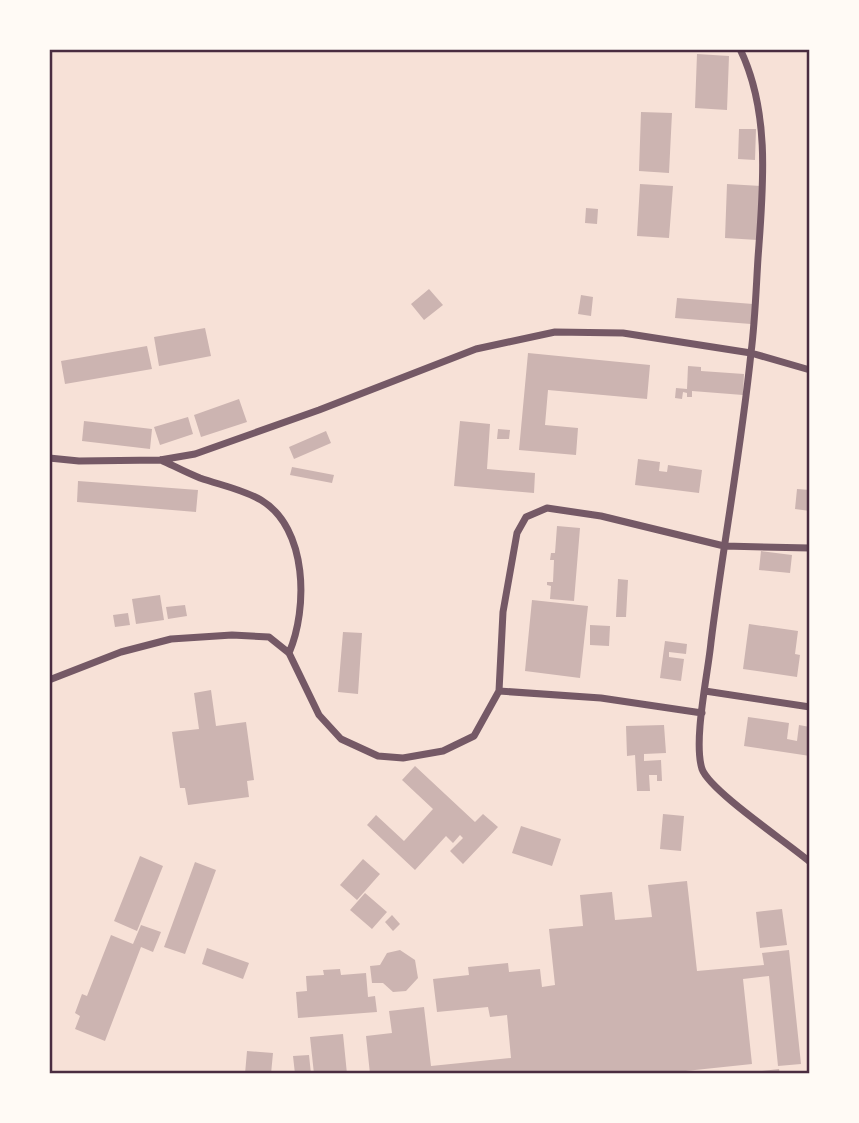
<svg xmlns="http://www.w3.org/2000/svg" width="859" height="1123" font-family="'Public Sans',sans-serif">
<rect width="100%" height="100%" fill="#f7e1d7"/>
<path fill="#ccb4b1" d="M697,54L729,56L727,110L695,108Z
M641,112L672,113L669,173L639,171Z
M739,129H756L755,160L738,159Z
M640,184L673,186L669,238L637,236Z
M727,184L761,186L758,240L725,238Z
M586,208L598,209L597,224L585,223Z
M429,289L443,305L424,320L411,304Z
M581,295L593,297L591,316L578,314Z
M677,298L753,304L751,324L675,318Z
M205,328L211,356L159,366L154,337Z
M147,346L152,369L65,384L61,361Z
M528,353L650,365L647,399L548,390L545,425L578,428L576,455L519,450Z
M688,366L701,367V371L744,374L743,395L692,391V397H687V393L683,392L682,399L675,398L676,388L687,389Z
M239,399L247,422L201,437L194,415Z
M188,417L193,434L160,445L154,427Z
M84,421L152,429L150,449L82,441Z
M460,421L490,424L487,469L535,473L534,493L454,486Z
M498,429L510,430L509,439H497Z
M326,431L331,443L294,459L289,447Z
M638,459L660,462L659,471L667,472L668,465L702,470L699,493L635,485Z
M292,467L334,475L332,483L290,475Z
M78,481L198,490L196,512L77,502Z
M797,489L810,490V511L795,509Z
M557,526L580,528L574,601L550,599L551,586L547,585V582H553L554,560H550L551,553H555Z
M761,551L792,555L790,573L759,570Z
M618,579L628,580L626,617H616Z
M160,595L164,620L136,624L132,599Z
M532,600L588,606L580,678L525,671Z
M185,605L187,616L168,619L166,607Z
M128,613L130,625L115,627L113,615Z
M749,624L798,631L795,654L800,655L797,677L743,669Z
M590,625L610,626L609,646L590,645Z
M343,632L362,633L358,694L338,692Z
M665,641L687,644L686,654L669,652V657L684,659L681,681L660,678Z
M211,690L216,726L246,722L254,780L247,781L249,797L188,805L185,788H180L172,732L199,729L194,693Z
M748,717L789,723L787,739L797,741L799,725L810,727V756L744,746Z
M664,725L666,753L644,754V761L661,760L662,781H657V775H649L650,791H637L635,755L627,756L626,726Z
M415,766L475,822L483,814L498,827L463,864L450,851L463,838L460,835L453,843L446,836L415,870L367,825L376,815L404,841L433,809L402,780Z
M663,814L684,816L681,851L660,849Z
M521,826L561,839L552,866L512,853Z
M140,856L163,866L137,931L114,921Z
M363,859L380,874L357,900L340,885Z
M195,862L216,870L185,954L164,947Z
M687,881L697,971L764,965L762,953L789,950L801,1064L778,1066L769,976L743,979L752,1064L676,1072V1074H370L366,1036L392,1033L389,1011L424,1007L431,1066L511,1058L507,1015L490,1017L488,1007L437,1012L433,979L469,975L468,967L508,963L509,972L540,969L542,987L555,985L549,929L583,926L580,895L612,892L615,920L652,917L648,885Z
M365,893L387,912L372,929L350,910Z
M782,909L787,945L760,948L756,912Z
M392,915L400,924L393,931L385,922Z
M141,925L161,932L153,952L141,947L105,1041L75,1029L80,1016L75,1013L82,994L87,996L111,935L133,944Z
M207,948L249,963L243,979L202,964Z
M400,950L415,960L418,978L406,991L393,992L383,983H372L370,966L380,965L387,953Z
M340,969L341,975L366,973L368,997L375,996L377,1012L298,1018L296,992L307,991L306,976L324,975L323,970Z
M343,1034L347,1074H314L310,1037Z
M247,1051L273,1053L271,1074H245Z
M309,1055L311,1074H295L293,1056Z
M779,1069L780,1074H754V1072Z"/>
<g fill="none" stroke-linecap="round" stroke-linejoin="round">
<path stroke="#755966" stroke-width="7" d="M740,49C771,113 763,189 758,258C756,290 755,322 751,353C741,450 723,546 711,642C708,674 693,740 702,769C710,791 788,843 810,862
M49,458L79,461L160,460L195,454L319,410L476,349L555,332L623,333L751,353L810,370
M161,460C174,466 187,473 200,478C220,485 242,489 261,500C308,528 308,609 289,653
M49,680L121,652L171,639L232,635L269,637L289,653L319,715L341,739L378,756L403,758L443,751L474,736L499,691L503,612L517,533L526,517L547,508L601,516L724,546L810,548
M499,691L601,698L702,713
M705,691L810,707"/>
</g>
<rect width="859" height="1123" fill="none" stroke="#fffaf5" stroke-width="102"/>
<rect x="51" y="51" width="757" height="1021" fill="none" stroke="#4a2c40" stroke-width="2.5"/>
</svg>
